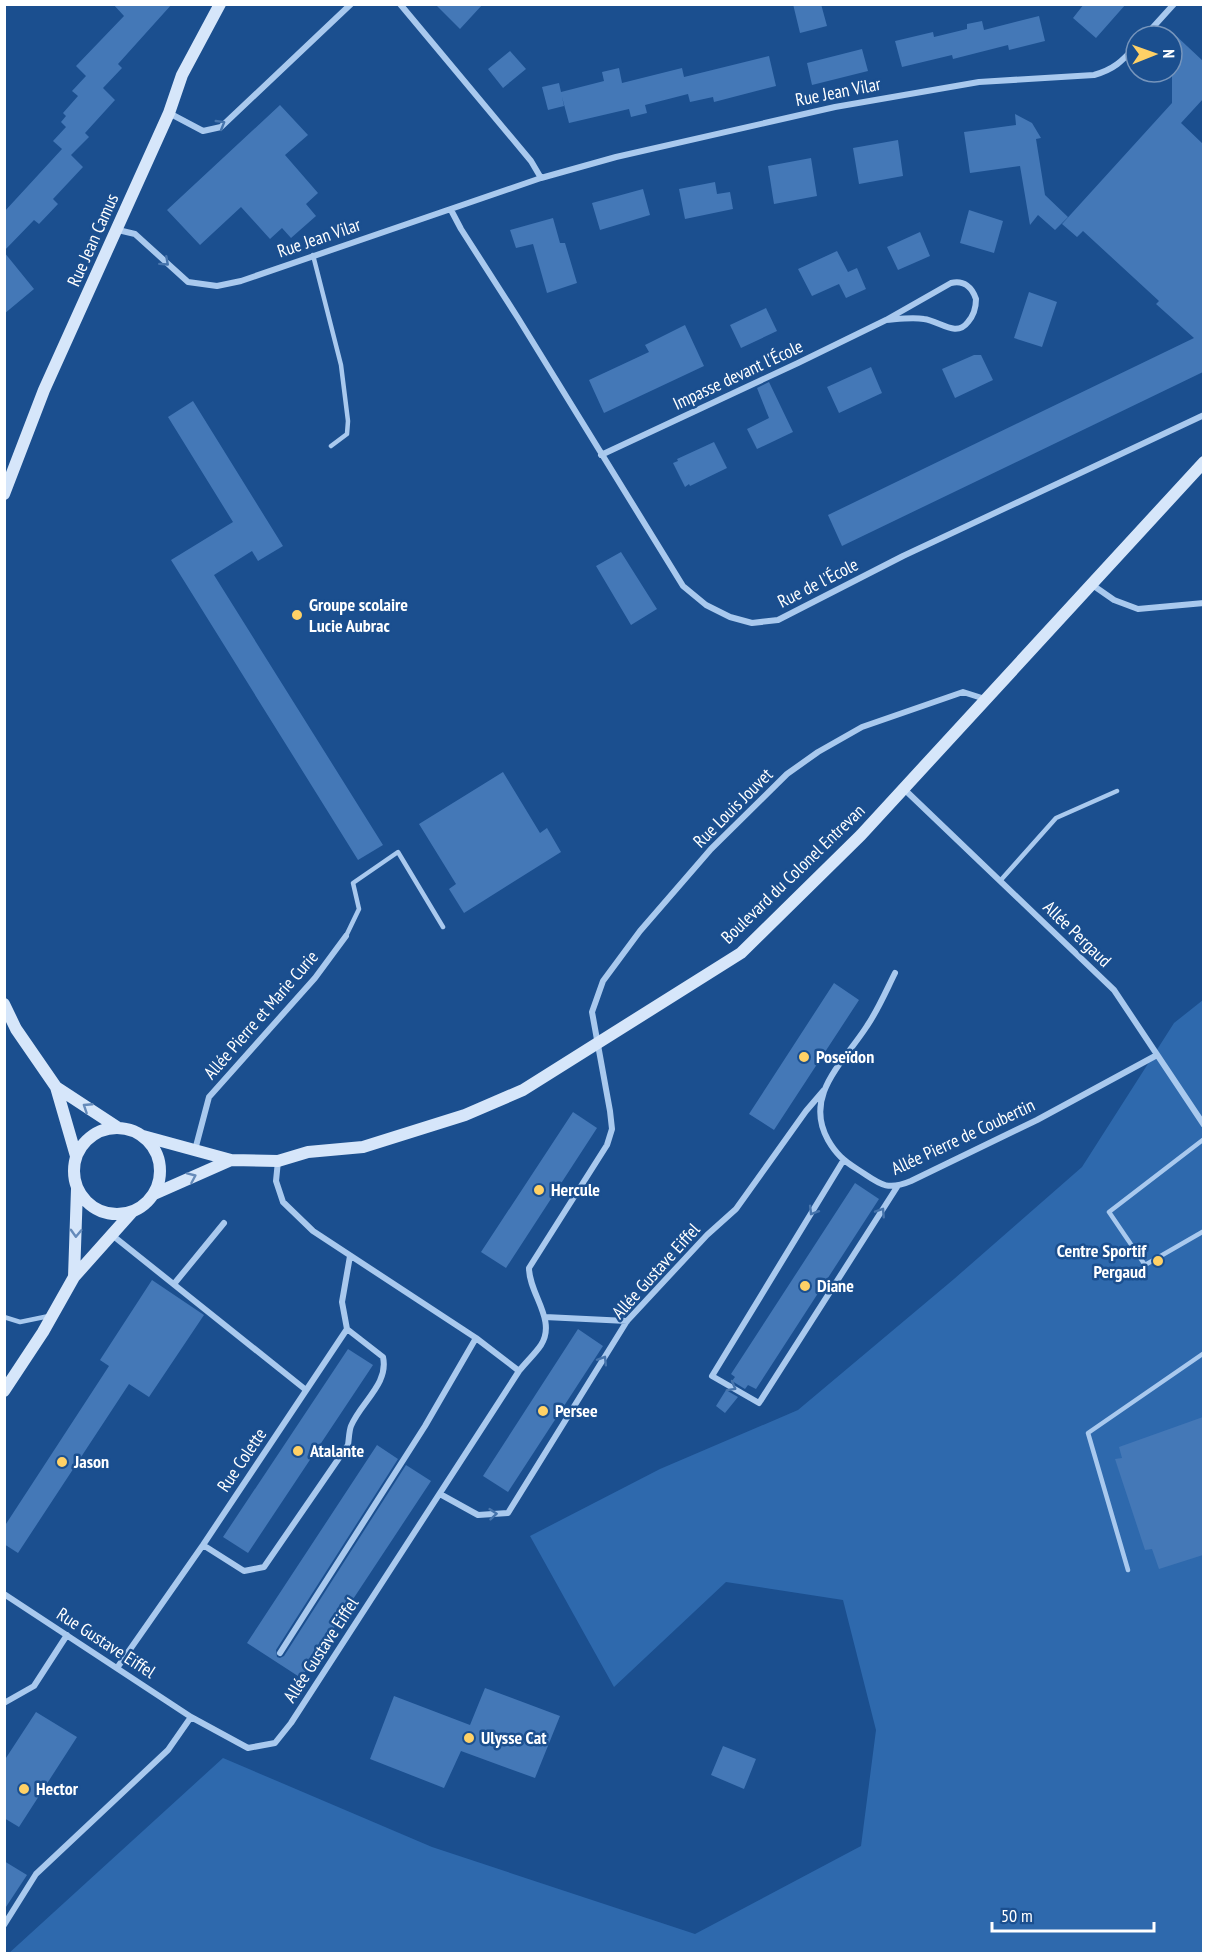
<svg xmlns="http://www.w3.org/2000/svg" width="1208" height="1958" font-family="'PT Sans Narrow',sans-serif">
<rect width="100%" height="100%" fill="#1b4f8f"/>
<path fill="#2e69ad" d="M1203,1000V1953L8,1954L223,1758L432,1847L695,1934L861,1846L876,1730L843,1600L726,1582L614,1687L530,1536L660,1469L798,1410L954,1279L1082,1167L1174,1023Z"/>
<path fill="#4478b7" d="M113,4H172L118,64L122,68L103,88L115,100L85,133L89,137L71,155L83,167L53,199L58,204L39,224L34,220L4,251V212L62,149L53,141L66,127L61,122L66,116L63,113L78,96L72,91L86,76L76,66L124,16Z
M435,4H483L460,29Z
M793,4H821L827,26L800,33Z
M1084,4H1126L1096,38L1073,18Z
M1039,16L1045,41L1009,50L1008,45L953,59L952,55L902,67L895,41L933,32L934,37L967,29V24L982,21L984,30Z
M1172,32L1203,61V99L1181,123L1203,144V372L842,546L828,515L1194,338L1156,304L1159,301L1083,231L1077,237L1062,224L1172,103Z
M862,49L868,71L812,85L807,63Z
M510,51L526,69L503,88L488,69Z
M769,56L776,86L714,102L713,97L690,102L688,94L645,105L647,113L631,117L629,109L569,123L562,97L564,106L548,110L542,87L559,83L561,92L604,81L602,72L619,68L622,83L682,68L684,77Z
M280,105L308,135L285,155L318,193L306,204L316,216L291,238L282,228L270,239L241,207L200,245L167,210Z
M1015,114L1032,123L1041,138L1036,139L1045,195L1068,217L1055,230L1038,215L1030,225L1020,166L970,173L964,132L1016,125Z
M898,140L903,176L859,184L853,148Z
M811,158L817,196L774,204L768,166Z
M715,182L717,194L730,192L733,209L685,219L679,189Z
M643,189L650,215L600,230L592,203Z
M969,210L1003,221L994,253L960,243Z
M553,218L560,243H565L577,283L547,293L533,244L516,248L510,230Z
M920,232L930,256L898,270L887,247Z
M837,251L848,272L857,268L866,289L846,298L839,284L812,296L798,269Z
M4,252L34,289L4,314Z
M1029,292L1057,302L1042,347L1014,338Z
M766,308L777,331L741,348L730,325Z
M685,325L704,366L604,413L589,380L649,352L645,345Z
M974,355H981L993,380L955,398L942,369Z
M871,367L882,393L839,413L827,387Z
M769,382L793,432L757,449L747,429L769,418L757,388Z
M193,401L283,546L258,561L252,551L214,575L383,845L358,860L171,560L233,522L168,417Z
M714,442L727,468L690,486L689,484L685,487L673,463L678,461L677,459Z
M621,552L657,609L631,625L596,566Z
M503,772L540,833L547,828L561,852L464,913L449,889L456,884L419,824Z
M834,983L859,1000L774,1130L749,1114Z
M573,1112L597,1128L506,1268L481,1252Z
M855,1183L879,1199L756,1389L748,1385L745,1389L732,1381L735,1377L731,1374Z
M152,1280L204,1315L149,1397L129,1384L18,1553L4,1544V1527L109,1366L100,1360Z
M578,1329L603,1346L508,1492L483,1476Z
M348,1349L373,1365L248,1553L223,1537Z
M726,1390L738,1397L725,1413L716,1406Z
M1203,1417V1555L1159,1569L1152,1549L1145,1550L1115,1459L1122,1458L1119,1447Z
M377,1445L398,1459L276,1650L277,1657L280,1658L284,1656L406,1465L431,1481L301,1678L247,1643Z
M485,1688L560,1716L535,1778L461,1751L444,1788L370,1759L394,1696L470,1725Z
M36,1712L77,1737L19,1827L4,1818V1761Z
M723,1746L756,1759L744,1789L711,1775Z
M4,1861L27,1875L4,1910Z"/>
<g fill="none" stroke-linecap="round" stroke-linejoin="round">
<path stroke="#a9c9ee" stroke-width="4.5" d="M313,255L341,365L348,421L347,434L331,446
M1000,881L1056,818L1117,791
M346,936L359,909L353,883L398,852L443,927
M1204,1139L1109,1212L1145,1265L1204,1231
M4,1317L20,1322L49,1316
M1128,1570L1088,1433L1204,1353"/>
<path stroke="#a9c9ee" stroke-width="6" d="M400,4L531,161L541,178L616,157L835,107L979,82L1094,75C1115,69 1122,61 1136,46
M1145,36L1174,4
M169,113L203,131L221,127L351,4
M451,210L461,229L518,318L683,586L706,605L730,617L752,623L778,620L903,556L1204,415
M118,230L135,234L188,282L217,286L241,281L541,178
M601,455L798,363L886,320L951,283C964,280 972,287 976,299C976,308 974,315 968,322C956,338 940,321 924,319C912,317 899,319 886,320
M1091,584L1114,600L1138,609L1204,603
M904,789L1114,990L1204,1125
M895,973C886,991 878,1010 867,1026C844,1062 803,1095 828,1140C836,1154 844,1161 857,1169C879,1183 885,1192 911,1181L1037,1120L1157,1055
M195,1150L209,1097L315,978L346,936
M278,1161L276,1181L283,1202L313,1231L476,1338L519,1371
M843,1161L712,1376L759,1403L897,1187
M112,1235L306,1390
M174,1284L224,1223
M545,1317L627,1321
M440,1494L478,1515L508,1513L627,1321L707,1235L736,1209L806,1111L824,1090
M203,1545L244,1571L264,1567L348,1445C349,1439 349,1431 351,1426C361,1402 389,1384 383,1357L347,1329
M4,1594L191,1717L248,1748L275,1743L291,1723L519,1371C526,1362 535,1354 541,1345C557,1320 529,1294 529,1268L607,1145L612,1129L610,1111L592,1012L603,981L640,931L711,849L787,774L818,752L862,727L963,692L985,699
M280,1653L425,1426L476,1338
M117,1668L203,1545L347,1329L342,1302L350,1256
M4,1703L34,1686L67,1635
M4,1925L36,1874L168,1750L191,1717"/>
<path stroke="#d6e6fa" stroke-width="12" d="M4,494L44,390L169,113L182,75L220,4
M4,1004L16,1029L56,1087L76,1156
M56,1087L117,1127
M74 1171a43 43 0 1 1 86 0a43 43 0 1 1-86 0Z
M143,1136L231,1160L278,1161L308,1152L363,1147L465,1115L523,1090L741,953L861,835L1204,462
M154,1194L231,1160
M74,1277L77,1189
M4,1391L43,1332L74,1277L132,1212"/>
</g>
<defs><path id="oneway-chevron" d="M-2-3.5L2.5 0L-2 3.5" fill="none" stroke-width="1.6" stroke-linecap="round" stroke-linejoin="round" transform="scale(1.5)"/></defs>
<g stroke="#4674ac">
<use href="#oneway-chevron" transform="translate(221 124) rotate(-31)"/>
<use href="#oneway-chevron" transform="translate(165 262) rotate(42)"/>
<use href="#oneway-chevron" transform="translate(813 1211) rotate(121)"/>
<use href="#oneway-chevron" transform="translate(881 1212) rotate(-57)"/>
<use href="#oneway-chevron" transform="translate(603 1360) rotate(-58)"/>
<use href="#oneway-chevron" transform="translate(732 1387) rotate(29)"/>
<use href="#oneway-chevron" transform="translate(493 1514) rotate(-5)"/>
</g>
<g stroke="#668bba">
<use href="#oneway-chevron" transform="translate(87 1107) rotate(-147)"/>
<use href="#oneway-chevron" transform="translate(192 1177) rotate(-24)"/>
<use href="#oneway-chevron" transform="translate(76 1233) rotate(92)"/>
</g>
<g fill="#ffd166" stroke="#1b4f8f" stroke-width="2">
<circle cx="297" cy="615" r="6"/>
<circle cx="804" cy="1057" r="6"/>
<circle cx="539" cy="1190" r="6"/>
<circle cx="1158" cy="1261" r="6"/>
<circle cx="805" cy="1286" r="6"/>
<circle cx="543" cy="1411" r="6"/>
<circle cx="298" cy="1451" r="6"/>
<circle cx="62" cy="1462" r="6"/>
<circle cx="469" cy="1738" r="6"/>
<circle cx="24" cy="1789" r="6"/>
</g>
<g text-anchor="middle" stroke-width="5" stroke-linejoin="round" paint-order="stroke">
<g font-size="18" fill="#fff" stroke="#1b4f8f">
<text transform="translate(838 92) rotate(-11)" y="6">Rue Jean Vilar</text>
<text transform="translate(319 238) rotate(-19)" y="6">Rue Jean Vilar</text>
<text transform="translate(93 240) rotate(-66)" y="6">Rue Jean Camus</text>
<text transform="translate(738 375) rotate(-25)" y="6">Impasse devant l'École</text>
<text transform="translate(818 583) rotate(-27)" y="6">Rue de l'École</text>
<text transform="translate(733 808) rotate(-45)" y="6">Rue Louis Jouvet</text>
<text transform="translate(793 874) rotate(-44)" y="6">Boulevard du Colonel Entrevan</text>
<text transform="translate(1077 934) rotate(44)" y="6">Allée Pergaud</text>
<text transform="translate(261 1015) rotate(-49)" y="6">Allée Pierre et Marie Curie</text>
<text transform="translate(963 1137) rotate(-25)" y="6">Allée Pierre de Coubertin</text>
<text transform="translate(656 1271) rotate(-48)" y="6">Allée Gustave Eiffel</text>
<text transform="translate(242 1460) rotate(-56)" y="6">Rue Colette</text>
<text transform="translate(106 1643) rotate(33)" y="6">Rue Gustave Eiffel</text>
<text transform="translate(321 1650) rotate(-57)" y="6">Allée Gustave Eiffel</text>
</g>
<g font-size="18" font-weight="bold" fill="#fff" stroke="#1b4f8f" text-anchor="start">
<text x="309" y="611">Groupe scolaire<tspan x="309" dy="21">Lucie Aubrac</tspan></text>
<text x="816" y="1063">Poseïdon</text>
<text x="551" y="1196">Hercule</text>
<text x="1146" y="1257" text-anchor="end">Centre Sportif<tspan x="1146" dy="21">Pergaud</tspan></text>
<text x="817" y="1292">Diane</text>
<text x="555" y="1417">Persee</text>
<text x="310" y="1457">Atalante</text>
<text x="74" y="1468">Jason</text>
<text x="481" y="1744">Ulysse Cat</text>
<text x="36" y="1795">Hector</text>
</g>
</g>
<rect width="1208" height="1958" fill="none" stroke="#ffffff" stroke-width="12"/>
<g transform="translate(1154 54) rotate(89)"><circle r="28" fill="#1b4f8f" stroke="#7695bc" stroke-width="1.5"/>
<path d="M0-4.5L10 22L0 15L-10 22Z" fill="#ffd166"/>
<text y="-9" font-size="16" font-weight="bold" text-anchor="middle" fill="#ffffff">N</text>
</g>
<path d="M992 1922v9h162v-9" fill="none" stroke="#ffffff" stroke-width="3"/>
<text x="1001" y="1922" font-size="18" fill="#ffffff" stroke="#1b4f8f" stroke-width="4.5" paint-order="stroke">50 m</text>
</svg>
